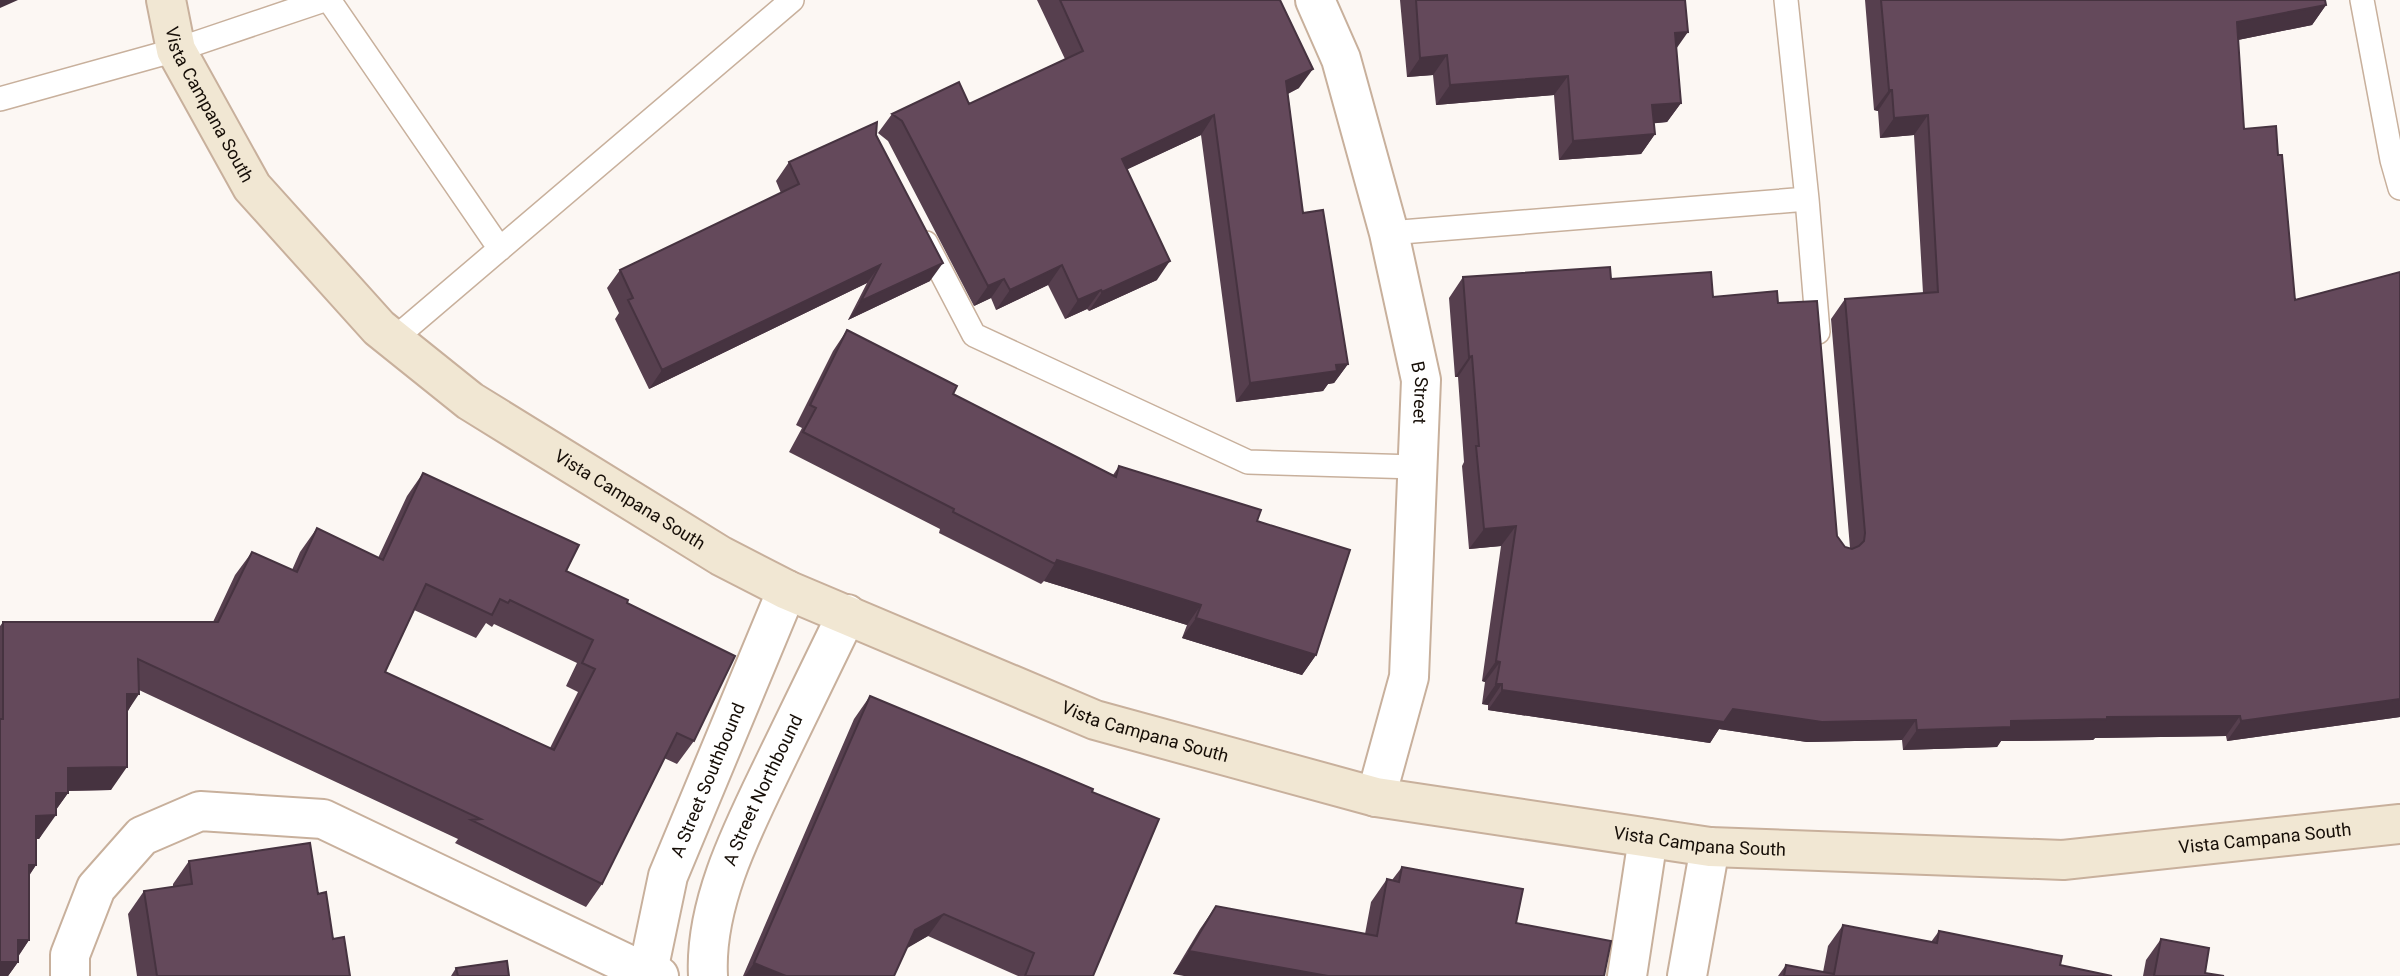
<svg xmlns="http://www.w3.org/2000/svg" width="2400" height="976" font-family="Roboto,sans-serif">
<rect width="100%" height="100%" fill="#fcf7f3"/>
<g fill="none" stroke-linecap="round" stroke-linejoin="round">
<g stroke="#c8b09c" stroke-width="26">
<path id="lane" d="M329,0L500,249
M1786,0L1807,199L1818,332
M2362,0L2392,160L2400,188
M0,99L176,50L324,0
M1389,233L1807,199
M926,243L974,335L1248,462L1416,467
M394,339L792,0"/>
</g>
<g stroke="#c8b09c" stroke-width="42">
<g id="street">
<path id="s1" d="M1315,0L1341,59L1389,233L1421,380L1409,677L1376,797"/>
<path d="M70,976V955L96,888L142,836L200,811L323,819L646,973L659,976"/>
<path id="s2" d="M647,976L668,876L787,590"/>
<path id="s3" d="M708,976C704,900 747,821 779,754C802,707 824,661 847,614"/>
<path d="M1627,976L1648,838"/>
<path d="M1687,976L1710,847"/>
</g>
</g>
<g stroke="#c8b09c" stroke-width="42">
<g id="secondary">
<path id="s4" d="M166,0L176,50L252,187L379,328L470,401L721,556L787,590L1095,720L1376,797L1710,847L2063,860L2400,824"/>
</g>
</g>
<use href="#lane" stroke="#fff" stroke-width="23"/>
<use href="#street" stroke="#fff" stroke-width="38"/>
<use href="#secondary" stroke="#f1e7d3" stroke-width="38"/>
</g>
<path fill="#563f4e" fill-rule="evenodd" d="M1037,0H1280L1299,88L1288,94L1303,213L1348,364L1334,383L1328,384L1323,391L1236,402L1201,135L1127,169L1157,280L1089,311L1087,309L1065,319L1048,285L996,310L991,298L974,306L888,141L878,133L892,114L969,104L1065,59Z
M1400,0H1685L1676,48L1681,103L1667,122L1654,123L1655,134L1641,154L1559,160L1554,95L1436,105L1433,75L1407,77Z
M1865,0H2325L2326,5L2312,25L2238,40L2244,129L2278,155L2295,300L2400,717L2227,741L2226,736L2095,738L2093,740L2001,741L1997,747L1903,750L1902,740L1807,742L1719,729L1710,743L1488,710V705L1482,704L1485,682L1482,681L1501,546L1469,549L1462,466L1464,462L1458,377H1455L1449,298L1463,277L1611,279L1713,297L1778,303L1837,536L1845,547L1850,548L1831,319L1845,299L1923,293L1914,135L1880,138L1878,111L1874,110Z
M876,135L930,281L848,320L867,283L649,389L615,319L619,313L607,288L620,270L781,193L776,181L789,162Z
M847,330L953,394L1113,475L1119,466L1257,521L1316,655L1302,675L1182,638L1187,625L1044,581L1041,584L939,533L940,529L789,452L802,428L796,425L833,351Z
M423,473L566,571L627,603L694,741L677,764L664,758L602,884L586,907L455,843L458,839L139,690L127,713L111,790L68,791V793L56,810L39,839H36V865L29,876V940L18,957V962L8,976H0V626L3,622H213L235,575L252,552L292,570L300,552L317,528L378,558L407,496ZM414,610L476,638L486,623L492,627L494,624L577,663L566,686L578,692L550,748L385,672Z
M870,696L1092,792L1093,976H1018L928,936L906,948L894,976H743L854,719Z
M189,861L318,894L333,939L350,976H137L128,914L144,891L173,887V884Z
M1402,867L1516,923L1173,974L1200,929L1216,906L1365,934L1371,902L1387,879L1392,880Z
M1843,925L1931,942L1939,931L2060,965L2112,976H1778L1786,965L1823,972L1828,946Z
M2161,939L2205,973L2224,976H2143L2146,960Z
M456,968L509,976H451Z"/>
<path fill="#463340" d="M0,0H18L0,8Z
M2326,5L2312,25L2223,43L2237,22Z
M1688,32L1674,52L1675,33Z
M1447,55L1433,75L1407,77L1420,58Z
M1313,69L1299,88L1272,101L1286,81Z
M1568,76L1554,95L1436,105L1450,85Z
M1889,90H1892L1878,111L1874,110Z
M1681,103L1667,122L1638,125L1652,105Z
M1214,115L1201,135L1109,178L1122,159Z
M1928,115L1914,135L1880,138L1894,118Z
M1655,134L1641,154L1559,160L1573,141Z
M1170,261L1157,280L1089,311L1102,292Z
M943,263L930,281L848,320L861,301Z
M880,265L867,283L649,389L662,370Z
M1062,265L1048,285L996,310L1010,290Z
M1004,279L991,298L974,306L988,286Z
M1101,290L1087,309L1065,319L1078,300Z
M1472,356L1458,377H1455L1469,357Z
M1348,364L1334,383L1328,384L1323,391L1236,402L1250,383Z
M1516,526L1501,546L1469,549L1484,529Z
M1057,560L1201,605L1187,625L1044,581Z
M1196,618L1316,655L1302,675L1182,638Z
M1496,661L1500,662L1485,682L1482,681Z
M1496,684H1502L1488,705L1482,704Z
M1502,690L1733,709L1916,720L1902,740L1807,742L1719,729L1710,743L1488,710Z
M127,694H139L123,718Z
M2400,699V717L2227,741L2241,721Z
M2240,716L2226,736L2095,738L2093,740L2001,741L1997,747L1903,750L1917,730L2011,721L2107,717Z
M127,767L111,790L52,791L68,768Z
M56,793H68L52,815H56L39,839H20L36,816Z
M29,865H36L20,888Z
M944,914L928,936L899,953L915,930Z
M18,940H29L14,962H18L8,976H0V962Z
M1189,951L1328,976H1184L1173,974Z
M754,963L786,976H745Z"/>
<path fill="#64495b" stroke="#463340" stroke-width="2" fill-rule="evenodd" d="M1060,0H1280L1313,69L1286,81L1303,213L1323,210L1348,364L1336,365L1337,371L1250,383L1214,115L1122,159L1170,261L1102,292L1101,290L1078,300L1062,265L1010,290L1004,279L988,286L902,121L892,114L959,82L969,104L1083,51Z
M1416,0H1685L1688,32L1675,33L1681,103L1652,105L1655,134L1573,141L1568,76L1450,85L1447,55L1420,58Z
M1881,0H2325L2326,5L2237,22L2244,129L2276,126L2278,155H2282L2295,300L2400,272V699L2241,721L2240,716L2107,717V719L2011,721V727L1917,730L1916,720L1822,722L1733,709L1724,722L1502,690V684H1496L1500,662L1496,661L1516,526L1484,529L1476,446H1479L1472,356L1469,357L1463,277L1610,267L1611,279L1711,272L1713,297L1777,291L1778,303L1817,301L1837,536L1845,547L1852,549L1859,546L1864,541L1865,533L1845,299L1938,292L1928,115L1894,118L1892,90H1889Z
M877,122L876,135L943,263L861,301L880,265L662,370L628,300L633,298L620,270L799,184L789,162Z
M847,330L957,386L953,394L1116,477L1119,466L1261,510L1257,521L1350,550L1316,655L1196,618L1201,605L1057,560L1055,564L953,512L954,509L803,432L816,408L810,405Z
M423,473L579,545L566,571L628,600L627,603L735,656L694,741L677,733L602,884L471,820L481,819L138,659L139,694H127V767L68,768V793H56V815L36,816V865H29V940H18V962H0V719H3V622H218L252,552L297,572L317,528L383,560ZM426,584L492,615L500,599L508,603L510,600L593,640L582,663L595,669L554,750L385,672Z
M870,696L1048,770L1093,789L1092,792L1159,819L1093,976H1025L1034,953L944,914L915,930L894,976H786L754,963Z
M310,843L318,894L326,892L333,939L344,937L350,976H157L144,891L192,884L189,861Z
M1402,867L1523,889L1516,923L1611,941L1604,976H1328L1189,951L1216,906L1377,936L1387,879L1399,882Z
M1843,925L1937,943L1939,931L2062,956L2060,965L2112,976H1784L1786,965L1834,974Z
M2161,939L2209,948L2205,973L2224,976H2154Z
M507,961L509,976H458L456,968Z"/>
<g text-anchor="middle" stroke-width="7" stroke-linejoin="round" paint-order="stroke">
<g font-size="18" fill="#160e07" stroke="#fcf7f3">
<text dy="6" stroke="none"><textPath href="#s4" startOffset="114">Vista Campana South</textPath></text>
<text dy="6" stroke="none"><textPath href="#s1" startOffset="408">B Street</textPath></text>
<text dy="6" stroke="none"><textPath href="#s4" startOffset="702">Vista Campana South</textPath></text>
<text dy="6" stroke="none"><textPath href="#s4" startOffset="1269">Vista Campana South</textPath></text>
<text dy="6" stroke="none"><textPath href="#s2" startOffset="206">A Street Southbound</textPath></text>
<text dy="6" stroke="none"><textPath href="#s3" startOffset="196">A Street Northbound</textPath></text>
<text dy="6" stroke="none"><textPath href="#s4" startOffset="2403">Vista Campana South</textPath></text>
<text dy="6" stroke="none"><textPath href="#s4" startOffset="1836">Vista Campana South</textPath></text>
</g>
</g>
</svg>
